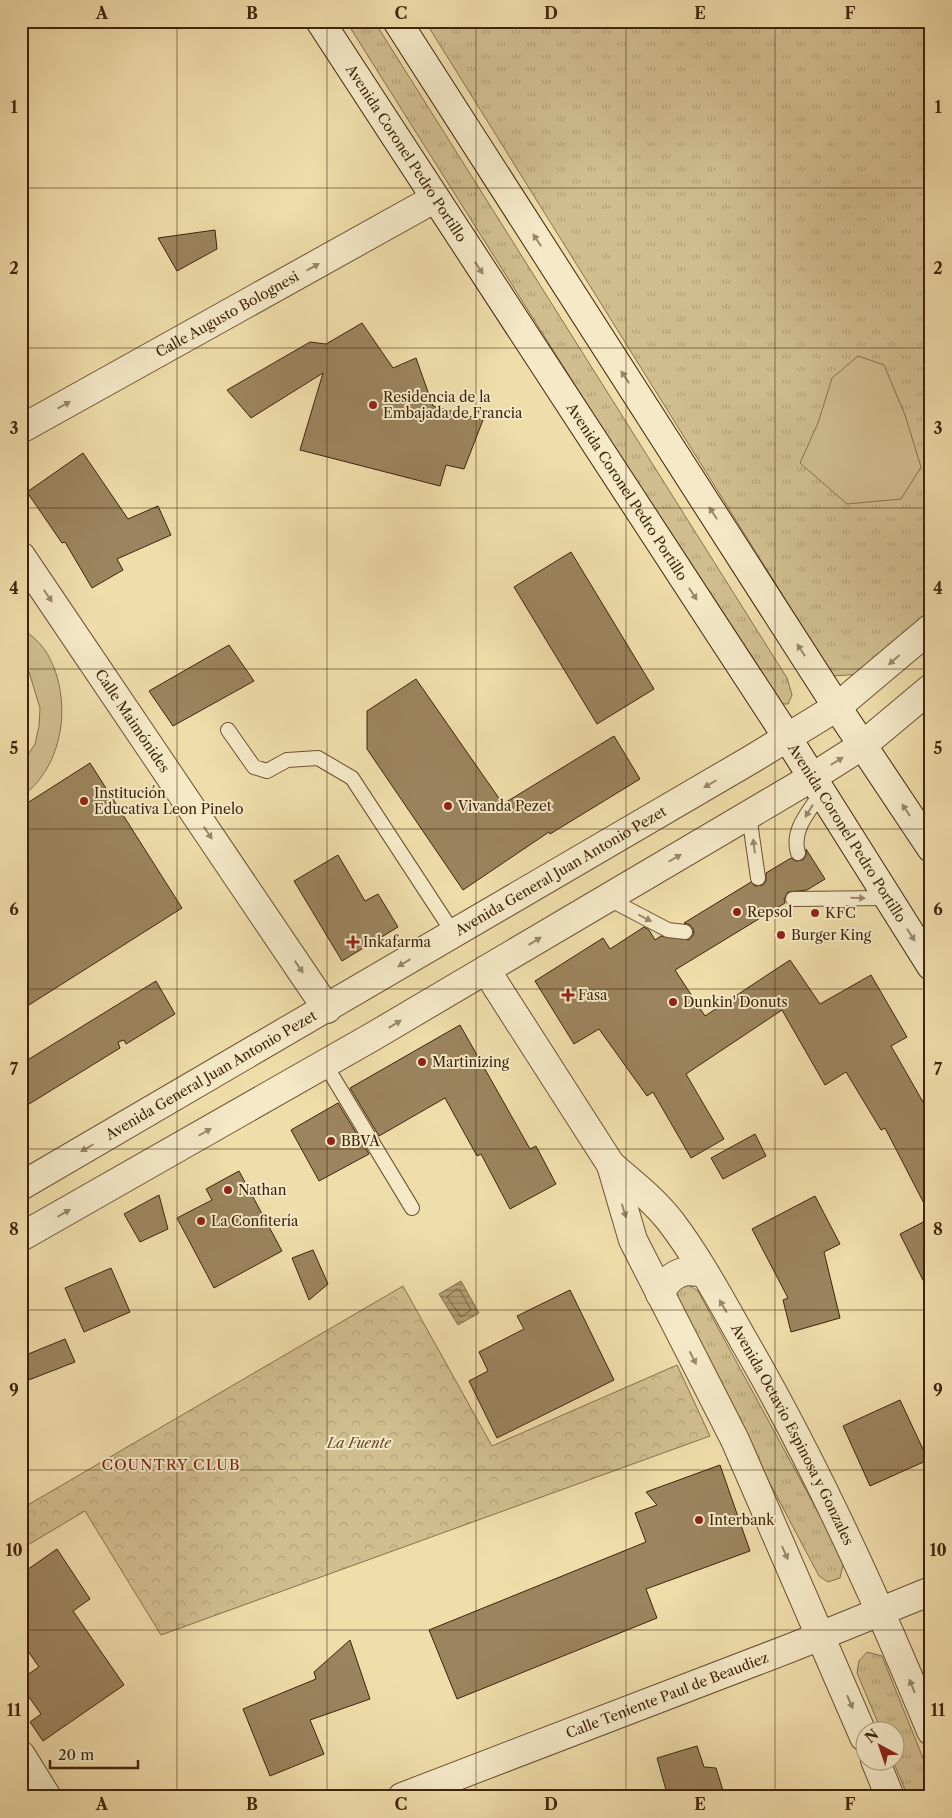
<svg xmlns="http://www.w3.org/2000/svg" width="952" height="1818" font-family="'Libre Caslon Text',serif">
<defs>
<pattern id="grass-tufts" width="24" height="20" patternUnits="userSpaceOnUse" patternTransform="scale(1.25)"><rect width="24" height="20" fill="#d1be8f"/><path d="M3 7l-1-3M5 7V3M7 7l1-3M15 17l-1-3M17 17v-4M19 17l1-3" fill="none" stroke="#b4a37a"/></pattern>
<pattern id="park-crowns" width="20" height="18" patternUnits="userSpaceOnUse" patternTransform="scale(1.25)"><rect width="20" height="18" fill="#d1be8f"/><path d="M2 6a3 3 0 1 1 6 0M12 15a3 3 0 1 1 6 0" fill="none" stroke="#b4a37a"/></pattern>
<pattern id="water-rules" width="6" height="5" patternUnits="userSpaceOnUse" patternTransform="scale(1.25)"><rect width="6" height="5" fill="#b39e74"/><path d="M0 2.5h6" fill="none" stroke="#93815d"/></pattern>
</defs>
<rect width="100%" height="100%" fill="#efddaa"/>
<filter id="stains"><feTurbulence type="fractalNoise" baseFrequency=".004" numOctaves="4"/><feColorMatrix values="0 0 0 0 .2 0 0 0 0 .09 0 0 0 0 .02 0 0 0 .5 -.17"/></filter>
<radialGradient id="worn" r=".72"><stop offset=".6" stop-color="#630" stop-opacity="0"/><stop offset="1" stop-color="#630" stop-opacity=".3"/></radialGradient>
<path fill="url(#grass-tufts)" stroke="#88714d" d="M346,21H374L787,678L792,695L788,704H777L765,687Z
M425,21H931V611L861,674L833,676Z
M685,1283L698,1291L844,1560L840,1578L828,1582L819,1576L676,1306L674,1289Z
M867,1652L882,1656L931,1778V1797H908L893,1761L894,1730H881L857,1673L859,1661Z"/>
<path fill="url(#park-crowns)" stroke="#88714d" d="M403,1286L492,1446L677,1365L710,1436L161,1635L85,1511L21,1549V1509Z"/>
<path fill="#d1be8f" stroke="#88714d" d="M858,356L884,365L905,415L921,467L901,499L847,504L800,463L818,423L832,378Z
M21,627C31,635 42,644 48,655C73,700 64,767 21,797V765L35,744L39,726L40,708L29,672L21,661Z"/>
<path fill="url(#water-rules)" stroke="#856d4a" d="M461,1281L479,1313L458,1325L439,1294Z"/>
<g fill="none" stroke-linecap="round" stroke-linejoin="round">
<path stroke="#796140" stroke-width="1" d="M457,1289L460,1290L471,1310L461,1317L447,1297Z"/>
</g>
<path fill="#9b845e" stroke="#3f240b" d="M215,230L217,249L177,271L158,238Z
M362,323L393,368L416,358L433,406L483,420L464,469L446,465L440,486L300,450L323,373L251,418L227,390L310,342L326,344Z
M83,453L128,519L158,506L171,535L117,559L123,570L92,588L65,542L62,543L27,492Z
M571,552L654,689L597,724L514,587Z
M229,645L254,681L173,726L149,691Z
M416,679L503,804L614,736L640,779L550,834L549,832L463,890L367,749V711Z
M90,763L182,908L21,1010V807Z
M806,849L825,879L807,890L788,892L784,899L785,903L675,970L705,1016L790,960L820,1004L871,975L907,1037L891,1046L931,1116V1217L885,1128L881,1130L846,1072L825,1085L782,1010L686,1074L724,1139L691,1158L653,1092L647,1096L599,1029L574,1044L535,981L603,938L610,949L644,927L649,930L655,940L661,936L689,940L694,934L693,929L690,925L684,923L751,882L755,886L763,885L766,881V873L791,858L796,861L803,860L806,855Z
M338,855L365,901L378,894L398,927L342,961L294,881Z
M156,981L175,1014L126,1044L124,1040L118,1042L120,1048L21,1109V1064Z
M460,1025L530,1149L536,1146L556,1184L510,1209L481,1154L477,1156L445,1098L379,1136L350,1088Z
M338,1103L369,1154L319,1181L291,1130Z
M755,1134L766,1156L723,1179L711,1158Z
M239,1171L282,1251L214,1288L177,1218L212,1200L206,1189Z
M159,1195L168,1229L140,1242L124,1214Z
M815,1196L840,1244L824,1252L840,1318L791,1332L783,1300L788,1298L752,1229Z
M931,1218V1296L900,1234Z
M313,1250L328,1284L309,1300L292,1258Z
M111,1268L130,1312L84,1332L65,1288Z
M570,1290L614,1380L497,1438L469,1381L488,1371L479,1352L524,1329L517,1316Z
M65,1339L75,1362L21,1383V1357Z
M900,1400L928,1460L870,1486L843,1426Z
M720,1465L750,1551L646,1589L657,1618L457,1699L429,1630L646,1542L635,1513L657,1505L646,1492Z
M57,1549L90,1599L73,1611L124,1685L43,1741L30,1722L41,1714L21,1686V1679L39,1667L21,1641V1574Z
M350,1640L370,1699L310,1720L324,1754L270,1776L243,1709L316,1679L314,1672Z
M697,1746L704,1767L716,1768L725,1797H668L657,1758Z"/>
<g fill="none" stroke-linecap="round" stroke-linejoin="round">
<g stroke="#6b5233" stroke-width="16">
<path id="service" d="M228,730L254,767L267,771L287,760L318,758L352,778L454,934
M749,815L758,878
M798,853C791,830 809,812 821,793
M607,898L668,930L685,932
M793,899L888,898
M325,1064L412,1208"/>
</g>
<g stroke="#6b5233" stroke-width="30">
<g id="minor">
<path id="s1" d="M21,429L434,199"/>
<path id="s2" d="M21,556L327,1009"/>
<path d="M486,970L611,1165L633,1240L735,1440L864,1737"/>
<path id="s3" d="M611,1165C631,1182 654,1200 671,1222C702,1263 726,1310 752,1355C821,1476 878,1602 931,1731"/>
<path d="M660,1294C669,1274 684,1267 705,1274"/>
<path d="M21,1755L47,1797"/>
<path d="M875,1760L890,1797"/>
<path id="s4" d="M402,1797L793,1647L931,1591"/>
</g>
</g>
<g stroke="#6b5233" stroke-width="30">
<g id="tertiary">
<path id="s5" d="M21,1186L752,759L837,707L931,628"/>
<path d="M21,1237L372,1037L811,778L863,745L931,688"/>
</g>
</g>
<g stroke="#3f240b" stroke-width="30">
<g id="secondary">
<path id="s6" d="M320,21L778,723L931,966"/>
<path d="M397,21L837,707L931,848"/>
</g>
</g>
<use href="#service" stroke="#f5e9c8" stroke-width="14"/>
<use href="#minor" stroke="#f5e9c8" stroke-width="28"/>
<use href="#tertiary" stroke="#f5e9c8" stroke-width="28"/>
<use href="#secondary" stroke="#f5e9c8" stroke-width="28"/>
</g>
<defs><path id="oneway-solid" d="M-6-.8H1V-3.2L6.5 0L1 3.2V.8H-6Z" transform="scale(1.25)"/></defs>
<g fill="#9a866a">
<use href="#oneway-solid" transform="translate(537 240) rotate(-123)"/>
<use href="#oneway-solid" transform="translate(313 267) rotate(-29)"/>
<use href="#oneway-solid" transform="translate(479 268) rotate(57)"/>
<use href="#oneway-solid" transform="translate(625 377) rotate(-123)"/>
<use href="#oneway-solid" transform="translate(64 405) rotate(-29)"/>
<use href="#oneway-solid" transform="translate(713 513) rotate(-123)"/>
<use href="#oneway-solid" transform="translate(693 594) rotate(57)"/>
<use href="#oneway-solid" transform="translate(48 596) rotate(56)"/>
<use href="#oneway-solid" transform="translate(801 650) rotate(-123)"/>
<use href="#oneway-solid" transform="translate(894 660) rotate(139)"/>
<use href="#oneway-solid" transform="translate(837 761) rotate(-32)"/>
<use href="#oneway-solid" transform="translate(710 784) rotate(150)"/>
<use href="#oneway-solid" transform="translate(906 810) rotate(-123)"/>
<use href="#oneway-solid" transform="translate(809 811) rotate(122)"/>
<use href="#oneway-solid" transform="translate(208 833) rotate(56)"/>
<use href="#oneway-solid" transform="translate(754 846) rotate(-97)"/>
<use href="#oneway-solid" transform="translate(675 858) rotate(-30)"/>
<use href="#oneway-solid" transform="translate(858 898) rotate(1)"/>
<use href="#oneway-solid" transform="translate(645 918) rotate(27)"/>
<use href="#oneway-solid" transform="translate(911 935) rotate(57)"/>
<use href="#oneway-solid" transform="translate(535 941) rotate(-31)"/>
<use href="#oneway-solid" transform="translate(404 963) rotate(149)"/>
<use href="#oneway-solid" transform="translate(299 967) rotate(56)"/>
<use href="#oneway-solid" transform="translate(395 1024) rotate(-31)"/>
<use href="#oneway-solid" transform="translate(205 1132) rotate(-30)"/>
<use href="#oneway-solid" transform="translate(87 1148) rotate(150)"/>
<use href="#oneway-solid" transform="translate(624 1211) rotate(73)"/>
<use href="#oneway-solid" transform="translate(64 1213) rotate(-30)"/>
<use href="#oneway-solid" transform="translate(723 1306) rotate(-120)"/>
<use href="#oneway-solid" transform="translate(693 1358) rotate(63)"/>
<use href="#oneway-solid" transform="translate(785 1553) rotate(66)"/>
<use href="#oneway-solid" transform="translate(912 1686) rotate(-112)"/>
<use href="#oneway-solid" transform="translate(850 1702) rotate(67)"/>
</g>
<path fill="none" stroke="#3f240b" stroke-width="1" stroke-opacity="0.55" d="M177,21V1797M327,21V1797M476,21V1797M626,21V1797M775,21V1797M21,188H931M21,348H931M21,508H931M21,669H931M21,829H931M21,989H931M21,1149H931M21,1310H931M21,1470H931M21,1630H931"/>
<g fill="#8f2418" stroke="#f5e9c8" stroke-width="2">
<circle cx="373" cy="405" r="5"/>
<circle cx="84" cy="801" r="5"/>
<circle cx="448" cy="806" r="5"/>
<circle cx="737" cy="912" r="5"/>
<circle cx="815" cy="913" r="5"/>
<circle cx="781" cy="935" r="5"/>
<path d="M350.5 934.5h5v5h5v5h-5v5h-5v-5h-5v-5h5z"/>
<path d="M565.5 987.5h5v5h5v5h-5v5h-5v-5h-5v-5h5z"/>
<circle cx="673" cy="1002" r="5"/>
<circle cx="422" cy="1062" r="5"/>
<circle cx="331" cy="1141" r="5"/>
<circle cx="228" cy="1190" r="5"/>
<circle cx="201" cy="1221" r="5"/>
<circle cx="699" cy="1520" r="5"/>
</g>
<g text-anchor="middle" stroke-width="4" stroke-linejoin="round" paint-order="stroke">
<g font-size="14" fill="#3f240b" stroke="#f5e9c8">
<text dy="5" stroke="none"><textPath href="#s6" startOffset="158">Avenida Coronel Pedro Portillo</textPath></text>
<text dy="5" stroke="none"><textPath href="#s1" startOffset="236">Calle Augusto Bolognesi</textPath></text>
<text dy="5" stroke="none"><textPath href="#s6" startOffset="562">Avenida Coronel Pedro Portillo</textPath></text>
<text dy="5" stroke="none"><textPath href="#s2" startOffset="199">Calle Maimónides</textPath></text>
<text dy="5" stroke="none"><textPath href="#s6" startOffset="968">Avenida Coronel Pedro Portillo</textPath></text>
<text dy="5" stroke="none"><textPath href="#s5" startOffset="625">Avenida General Juan Antonio Pezet</textPath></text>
<text dy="5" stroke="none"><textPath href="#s5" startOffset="220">Avenida General Juan Antonio Pezet</textPath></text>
<text dy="5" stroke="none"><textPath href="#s3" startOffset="328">Avenida Octavio Espinosa y Gonzales</textPath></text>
<text dy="5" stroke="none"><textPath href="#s4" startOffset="284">Calle Teniente Paul de Beaudiez</textPath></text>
</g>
<g font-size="14" fill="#3f240b" stroke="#f5e9c8" text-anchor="start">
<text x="383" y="402">Residencia de la<tspan x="383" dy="16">Embajada de Francia</tspan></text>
<text x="94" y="798">Institución<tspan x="94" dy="16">Educativa Leon Pinelo</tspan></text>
<text x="458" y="811">Vivanda Pezet</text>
<text x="747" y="917">Repsol</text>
<text x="825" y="918">KFC</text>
<text x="791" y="940">Burger King</text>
<text x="363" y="947">Inkafarma</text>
<text x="578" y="1000">Fasa</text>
<text x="683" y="1007">Dunkin' Donuts</text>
<text x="432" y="1067">Martinizing</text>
<text x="341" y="1146">BBVA</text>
<text x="238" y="1195">Nathan</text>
<text x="211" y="1226">La Confitería</text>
<text x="709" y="1525">Interbank</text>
</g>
<g font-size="14" font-style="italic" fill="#644a2c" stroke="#f5e9c8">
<text x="359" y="1448">La Fuente</text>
</g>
<g font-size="15" letter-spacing="1" fill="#7a1f14" stroke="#f5e9c8">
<text x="171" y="1470">COUNTRY CLUB</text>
</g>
</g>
<rect width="952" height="1818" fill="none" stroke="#efddaa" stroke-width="55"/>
<g transform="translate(880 1746) rotate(320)"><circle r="24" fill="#f5e9c8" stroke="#ac9a7c"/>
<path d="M0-4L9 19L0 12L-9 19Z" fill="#8f2418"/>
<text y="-8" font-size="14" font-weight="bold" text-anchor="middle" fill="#3f240b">N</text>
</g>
<path d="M50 1760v8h88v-8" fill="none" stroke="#3f240b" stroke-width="2.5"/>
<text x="58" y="1760" font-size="15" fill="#3f240b" stroke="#f5e9c8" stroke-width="4" paint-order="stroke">20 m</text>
<rect x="28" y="28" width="896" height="1762" fill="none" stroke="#3f240b" stroke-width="2"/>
<g font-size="16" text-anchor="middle" font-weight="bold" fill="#3f240b">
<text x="102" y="19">A</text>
<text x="252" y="19">B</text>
<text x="401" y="19">C</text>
<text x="551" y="19">D</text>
<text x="700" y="19">E</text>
<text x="850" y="19">F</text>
<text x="14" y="113">1</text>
<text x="938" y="113">1</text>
<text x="14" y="274">2</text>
<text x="938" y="274">2</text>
<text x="14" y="434">3</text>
<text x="938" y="434">3</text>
<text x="14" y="594">4</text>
<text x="938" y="594">4</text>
<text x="14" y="754">5</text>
<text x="938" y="754">5</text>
<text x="14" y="915">6</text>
<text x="938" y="915">6</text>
<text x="14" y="1075">7</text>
<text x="938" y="1075">7</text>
<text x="14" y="1235">8</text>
<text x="938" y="1235">8</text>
<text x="14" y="1396">9</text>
<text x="938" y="1396">9</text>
<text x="14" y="1556">10</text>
<text x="938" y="1556">10</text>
<text x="14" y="1716">11</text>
<text x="938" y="1716">11</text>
<text x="102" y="1810">A</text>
<text x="252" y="1810">B</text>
<text x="401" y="1810">C</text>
<text x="551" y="1810">D</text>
<text x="700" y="1810">E</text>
<text x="850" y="1810">F</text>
</g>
<rect width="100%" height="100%" filter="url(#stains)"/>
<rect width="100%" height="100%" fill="url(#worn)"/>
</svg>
